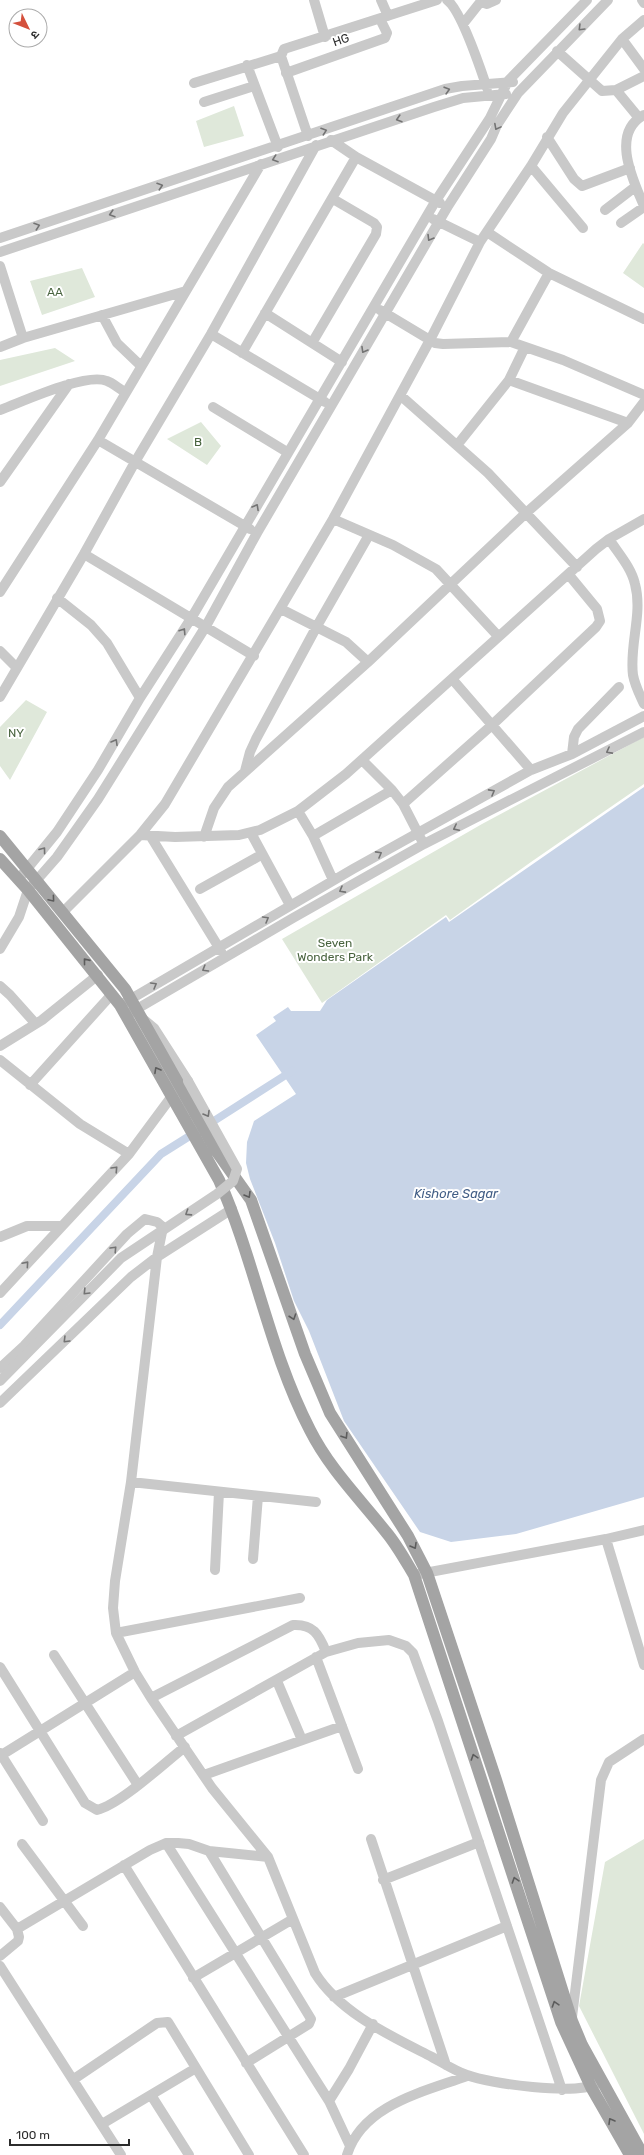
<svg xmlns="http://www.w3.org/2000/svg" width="644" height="2155" font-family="Rubik,'Noto Sans Devanagari',sans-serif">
<rect width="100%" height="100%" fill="#fff"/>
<path fill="#dfe8da" d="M234,106L244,136L204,147L196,121Z
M643,243L644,244V288L623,273Z
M82,268L95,297L42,315L30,281Z
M55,348L75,361L0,386V360Z
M201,422L221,446L207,465L167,439Z
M26,700L47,712L10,780L0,766V727Z
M644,737V784L531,862L450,920L446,915L322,1003L282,939L482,824Z
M644,1839V2134L579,2006L605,1862Z"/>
<path fill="#c8d4e7" d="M644,787V1497L516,1534L451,1542L420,1532L344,1421L309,1331L294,1301L275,1243L250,1179L246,1163L247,1142L254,1121L296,1094L256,1035L276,1021L273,1017L288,1007L291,1011H320L327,1000L446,917L449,922Z"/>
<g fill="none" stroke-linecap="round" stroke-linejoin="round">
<path stroke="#c8d4e7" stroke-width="8" d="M206,1126L292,1071
M0,1325L161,1154L196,1132"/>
<path stroke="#c9c9c9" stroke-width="10" d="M314,0L325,37
M381,0L388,16
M447,0C461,10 481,70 487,88
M642,0L644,3
M481,2L487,4L496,0
M463,24L482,0
M622,39L644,69
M557,51L602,91L616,90L644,76
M247,65L278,147
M286,73L385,38L387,33L380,19
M194,83L281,56
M616,90L639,118
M204,102L254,86
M644,115C610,133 633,180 644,206
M308,136L281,56L284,49L437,0
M547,137L574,179L582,186L630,168
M331,140L356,157L440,203
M531,166L583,228
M605,210L635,187
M433,219L480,242
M621,223L644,207
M487,232L549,273L644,319
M0,238L445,89L462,86L513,82
M0,252L434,107L463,98L506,94
M0,266L23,338
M380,310L435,343L443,344L511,342L563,360L644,395
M265,313L342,362
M102,315L117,343L141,366
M211,334L325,402
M511,342L549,273
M312,343L376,234L377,227L374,223L333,199
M0,347L23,338L186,291
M242,353L356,157
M509,380L628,423
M400,395L488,473L577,567
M213,407L287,452
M0,410C22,402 86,372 107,381C113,383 119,389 125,392
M98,440L250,529
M458,444L509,380L525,347
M0,482L69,384
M333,519L393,545L436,569L498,636
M609,539C618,553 631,567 635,584C643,614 629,645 633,675C635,686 640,695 644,704
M84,554L254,656
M0,592L98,440L261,164
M57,598L91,625L107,643L140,698
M281,609L346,642L368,662
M0,651L17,668
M453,680L531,770
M0,697L84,554L135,462L211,334L316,145
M572,754L574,737L578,729L619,687
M362,760L392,790L403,804L421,839
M245,771L250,752L256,739L317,626L369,535
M403,804L492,725L596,627L600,621L597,609L569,575
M298,811L313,836L333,880
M251,833L290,905
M140,835L175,837L239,835L260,830L298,811L346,774L596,549L609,539L644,519
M313,836L392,790
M151,837L221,951
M204,837L214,808L228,787L368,662L526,513L628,423L644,402
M22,875L57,832L98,770L140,698L192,617L435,202L490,118L508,81L587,0
M200,889L261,855
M63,912L140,835L165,804L333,519L430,340L480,242L531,166L563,113L622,39L644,20
M0,949L19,917L28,890L57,857L98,799L206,626L257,533L448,206L491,139L497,125L518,93L608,0
M0,986L10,995L35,1023
M124,1003L353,869L531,770L572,754L644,716
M130,1013L293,918L424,844L644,732
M143,1019L154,1028L188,1081
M0,1046L42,1020L98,975
M0,1060L80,1124L129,1154
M30,1085L112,994
M0,1237L27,1226H62
M0,1293L129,1154L172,1096
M0,1368L24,1346L127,1234L145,1219L157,1222L163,1227L157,1257L131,1482L115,1581L113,1608L116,1633L135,1672L151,1698L212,1788L268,1857L315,1973C340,2013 391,2036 432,2057C443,2063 455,2071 467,2075C490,2084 576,2095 596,2084
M0,1403L131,1277L157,1257L232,1209
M131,1482L316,1502
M606,1539L644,1665
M253,1559L258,1496
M215,1570L219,1492
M414,1575L606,1539L644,1530
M116,1633L300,1598
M54,1655L138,1785
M316,1657L358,1769
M0,1667L85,1803L97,1810C121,1804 164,1763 185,1747
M277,1681L302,1740
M151,1698L293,1625C313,1624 319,1634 326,1652
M176,1736L326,1652L358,1643L389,1640L406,1646L413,1653L438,1721L562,2090
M0,1753L43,1821
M0,1756L135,1672
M204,1775L342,1726
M371,1839L446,2065
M166,1843L329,2101L350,2146
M22,1844L83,1926
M209,1851L311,2019L309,2024L246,2063
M124,1865L304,2155
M383,1880L479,1842
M0,1907L17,1929L19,1937L18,1941L0,1956
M17,1929L150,1850L166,1843H178L189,1844L209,1851L268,1857
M0,1966L121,2155
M193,1978L293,1919
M334,1997L507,1926
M572,2017L601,1780L609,1762L644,1739
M74,2079L157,2023L168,2022L249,2155
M151,2095L189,2155
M329,2101L349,2069L373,2024
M102,2124L196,2068
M347,2155C362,2105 423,2092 467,2076"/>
<path stroke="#a4a4a4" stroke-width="12" d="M0,836L125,989L217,1152L251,1200L305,1354L330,1413L408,1536L427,1573L496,1780L572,2021L582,2045L643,2155
M0,859L28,890L120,1005L219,1180C255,1261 269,1351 310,1430C329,1468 360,1499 386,1532C397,1545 405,1560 414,1575L561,2022L591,2087L630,2155"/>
<path stroke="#c9c9c9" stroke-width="10" d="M0,1381L121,1258L217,1194L233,1181L237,1169L188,1081"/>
</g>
<defs><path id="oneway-chevron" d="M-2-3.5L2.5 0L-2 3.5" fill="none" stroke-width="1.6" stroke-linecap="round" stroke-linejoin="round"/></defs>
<g stroke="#737373">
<use href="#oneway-chevron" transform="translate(581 28) rotate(135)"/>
<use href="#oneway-chevron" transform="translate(447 90) rotate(-16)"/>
<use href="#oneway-chevron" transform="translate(399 119) rotate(163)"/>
<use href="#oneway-chevron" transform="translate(497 127) rotate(118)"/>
<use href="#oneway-chevron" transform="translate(324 131) rotate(-19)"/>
<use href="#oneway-chevron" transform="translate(275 159) rotate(161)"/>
<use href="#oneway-chevron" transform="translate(160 186) rotate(-18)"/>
<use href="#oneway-chevron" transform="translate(112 214) rotate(163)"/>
<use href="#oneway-chevron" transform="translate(37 226) rotate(-19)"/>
<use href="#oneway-chevron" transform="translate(430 238) rotate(121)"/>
<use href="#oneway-chevron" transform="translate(364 350) rotate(120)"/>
<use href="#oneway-chevron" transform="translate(256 507) rotate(-61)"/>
<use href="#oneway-chevron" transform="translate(183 631) rotate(-57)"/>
<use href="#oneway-chevron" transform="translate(115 742) rotate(-60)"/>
<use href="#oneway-chevron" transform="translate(609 751) rotate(152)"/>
<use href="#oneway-chevron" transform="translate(492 792) rotate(-29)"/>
<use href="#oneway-chevron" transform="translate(456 828) rotate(153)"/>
<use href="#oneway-chevron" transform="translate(43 850) rotate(-53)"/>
<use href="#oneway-chevron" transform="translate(379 854) rotate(-29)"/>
<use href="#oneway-chevron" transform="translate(342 890) rotate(151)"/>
<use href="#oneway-chevron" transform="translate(266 919) rotate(-30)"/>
<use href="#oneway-chevron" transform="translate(205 969) rotate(149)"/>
<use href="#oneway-chevron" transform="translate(154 985) rotate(-30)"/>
<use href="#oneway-chevron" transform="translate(207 1114) rotate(60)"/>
<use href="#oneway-chevron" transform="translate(115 1169) rotate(-47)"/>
<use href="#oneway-chevron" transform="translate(188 1213) rotate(147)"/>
<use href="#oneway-chevron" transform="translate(114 1249) rotate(-47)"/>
<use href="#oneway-chevron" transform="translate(26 1264) rotate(-49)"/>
<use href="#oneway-chevron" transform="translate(86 1292) rotate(134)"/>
<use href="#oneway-chevron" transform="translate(66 1340) rotate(135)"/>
</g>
<g stroke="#5c5c5c">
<use href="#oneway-chevron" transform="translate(52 899) rotate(50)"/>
<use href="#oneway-chevron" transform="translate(86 961) rotate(-129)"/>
<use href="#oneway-chevron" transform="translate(157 1070) rotate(-119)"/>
<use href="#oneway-chevron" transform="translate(248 1195) rotate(59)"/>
<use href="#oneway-chevron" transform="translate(293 1317) rotate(71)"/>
<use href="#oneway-chevron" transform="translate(345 1436) rotate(58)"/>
<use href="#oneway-chevron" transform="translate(414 1546) rotate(60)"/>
<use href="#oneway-chevron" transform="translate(474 1757) rotate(-108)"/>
<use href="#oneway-chevron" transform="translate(515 1880) rotate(-108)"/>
<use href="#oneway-chevron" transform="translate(555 2004) rotate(-108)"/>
<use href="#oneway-chevron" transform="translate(611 2121) rotate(-120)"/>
</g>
<g text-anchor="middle" stroke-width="4" stroke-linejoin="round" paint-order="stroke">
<g font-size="12" fill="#2c2c2c" stroke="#fff">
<text transform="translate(341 40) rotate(-20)" y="4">HG</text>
</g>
<g font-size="12" fill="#48633e" stroke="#fff">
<text x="55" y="296">AA</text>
<text x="198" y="446">B</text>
<text x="16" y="737">NY</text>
<text x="335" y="947">Seven<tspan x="335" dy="14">Wonders Park</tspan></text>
</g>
<g font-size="13" font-style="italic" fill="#425e86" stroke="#fff">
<text x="456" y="1198">Kishore Sagar</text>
</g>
</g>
<g transform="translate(28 28) rotate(133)"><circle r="19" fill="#ffffff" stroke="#ababab"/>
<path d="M0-3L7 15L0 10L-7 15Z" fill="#d4503c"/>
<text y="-6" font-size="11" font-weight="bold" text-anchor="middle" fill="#2c2c2c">उ</text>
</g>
<path d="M10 2139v6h119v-6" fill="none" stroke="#2c2c2c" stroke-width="2"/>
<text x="16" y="2139" font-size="12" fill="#2c2c2c" stroke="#ffffff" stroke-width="3" paint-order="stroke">100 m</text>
</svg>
